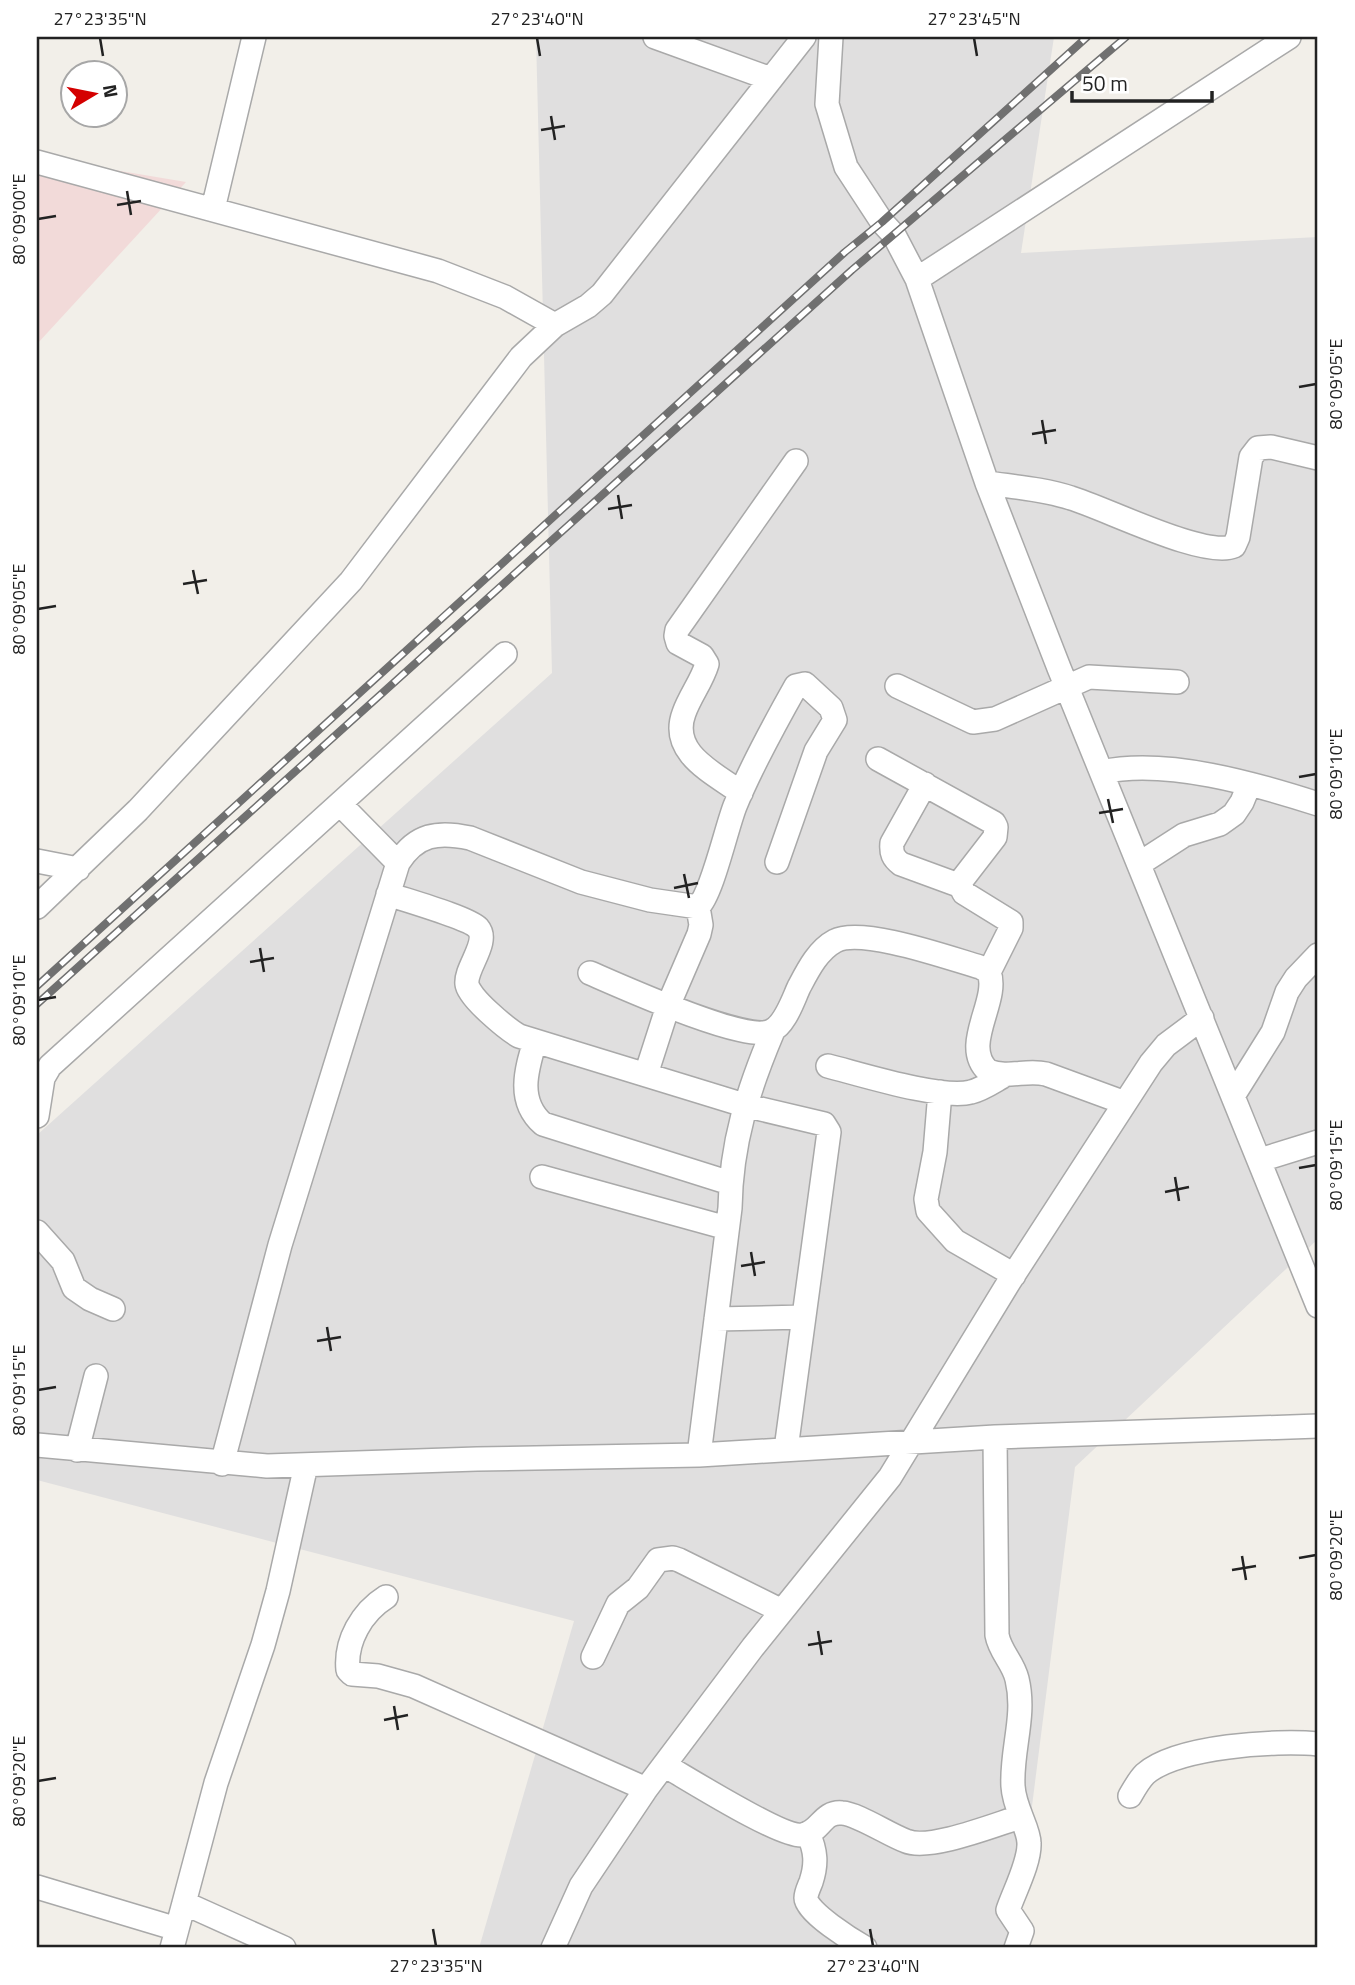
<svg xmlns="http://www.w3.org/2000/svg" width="1355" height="1985" font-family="'Titillium Web',sans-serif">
<rect width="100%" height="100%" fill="#f2efe9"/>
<path fill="#e0dfdf" d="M536,37H1054L1021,253L1318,237V1239L1075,1467L1014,1948H479L574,1621L37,1480V1135L552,673Z"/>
<path fill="#f2dad9" d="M37,157L186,182L37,344Z"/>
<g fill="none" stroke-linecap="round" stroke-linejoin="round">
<g stroke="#a9a9a9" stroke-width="26">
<path id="minor" d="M655,37L771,79
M831,37L827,104L846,167L882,222L894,235L917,279L987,483L1059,668L1318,1306
M37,162L438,271L505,297L555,325
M213,209L254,37
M917,279L1289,37
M987,483C1015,487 1044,489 1071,498C1105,508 1205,559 1234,546L1238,537L1251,457L1258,448L1271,447L1318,458
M897,686L973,722L995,719L1089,677L1177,682
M878,759L994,823L996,827L995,837L961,881L962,889L964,893L1011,922V928L989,972
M1102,772C1166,758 1256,784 1318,804
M925,784L892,843C891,853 893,858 901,864L961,886
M741,793C714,773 669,753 684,713C690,696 702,681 707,664L702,656L678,643L676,636L677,630L796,461
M341,805L398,863
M37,861L78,869
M1139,864L1184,835L1220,824L1234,814L1242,802L1249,785
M388,894C405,900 469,918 478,928C490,942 465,968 467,984C468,997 507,1029 519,1036L744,1105L824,1124L829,1132L786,1449
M37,907L138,810L351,581L521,357L555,325L588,306L602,294L804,37
M590,973C620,986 746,1043 771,1031C785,1025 793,1000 799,987C808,970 818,950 835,941C862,927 949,958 980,967L989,972C1000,1001 960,1045 988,1071C1009,1079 1026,1069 1046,1074L1125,1103
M535,1041C526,1071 517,1101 543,1124L730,1183
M828,1066C860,1074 942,1100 971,1092C983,1089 994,1081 1005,1075
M654,1077L649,1072V1065L668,1006L699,934L701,925L698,907
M940,1092L935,1152L926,1199L928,1211L955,1241L1014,1275
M1233,1096L1273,1032L1287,992L1296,978L1318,955
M37,1116L43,1078L50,1066L505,654
M1260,1160L1318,1142
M542,1177L727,1228
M37,1232L63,1261L74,1288L90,1299L113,1309
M716,1319L803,1317
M995,1437L997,1635C1000,1652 1013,1662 1017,1679C1026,1716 1011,1750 1013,1786C1014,1808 1029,1828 1029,1843C1030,1862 1014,1892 1008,1910L1022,1931L1016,1948
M37,1445L267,1466L477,1459L699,1455L995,1437L1318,1426
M77,1450L96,1376
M699,1455L730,1208C731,1143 748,1090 773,1031
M222,1464L280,1245L398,863C416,834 438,831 470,838L581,882L650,900L698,907C712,894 726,829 735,806C752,765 774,725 796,686L805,684L831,708L835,720L816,751L777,862
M386,1597C362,1612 345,1641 348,1670L352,1674L378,1676L414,1686L646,1789
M593,1657L618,1604L638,1588L658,1560L673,1558L679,1560L782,1611
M664,1765C687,1778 782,1838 802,1835C820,1833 822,1811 842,1813C858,1814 889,1835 906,1841C929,1851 994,1825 1020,1817
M1130,1796C1134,1789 1139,1780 1145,1774C1177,1746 1276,1740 1318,1744
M808,1833C816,1851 817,1864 811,1882C809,1887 806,1893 806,1898C806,1912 853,1941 865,1948
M37,1887L177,1929
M184,1903L284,1948
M172,1948L216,1783L263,1645L278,1591L306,1465
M553,1948L581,1886L646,1789L753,1647L890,1477L1009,1282L1151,1063L1166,1045L1202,1018"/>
</g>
<use href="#minor" stroke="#fff" stroke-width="23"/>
<g stroke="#707070" stroke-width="8">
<path id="rail" d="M37,986L845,252L882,222L1087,37
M37,1004L852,270L1126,37"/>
</g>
<use href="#rail" stroke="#fff" stroke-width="5" stroke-dasharray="16" stroke-linecap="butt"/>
</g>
<path fill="none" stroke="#222" stroke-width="2.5" d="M100,38L103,56M537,38L540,56M974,38L977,56M551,116L555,140M541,130L565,126M127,191L131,215M117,205L141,201M38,219L56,216M1299,387L1316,384M1042,420L1046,444M1032,434L1056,430M618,495L622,519M608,509L632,505M193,570L198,594M183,584L207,580M38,609L56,606M1299,777L1316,774M1108,799L1113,823M1099,813L1123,809M684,874L689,898M674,888L698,883M260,948L264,972M250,962L274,958M38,1000L56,997M1299,1168L1316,1165M1175,1177L1179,1201M1165,1192L1189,1187M751,1252L755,1276M741,1266L765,1262M327,1327L331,1351M317,1341L341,1337M38,1390L56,1387M1242,1556L1246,1580M1299,1558L1316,1555M1232,1570L1256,1566M818,1631L822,1655M808,1645L832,1641M394,1706L398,1730M384,1720L408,1715M38,1781L56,1778M433,1929L436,1946M870,1929L873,1946"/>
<rect width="1355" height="1985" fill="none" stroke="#ffffff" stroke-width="77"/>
<g transform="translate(94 94) rotate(80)"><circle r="33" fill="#ffffff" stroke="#a7a7a7" stroke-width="2"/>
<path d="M0-5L12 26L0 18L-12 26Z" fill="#d40000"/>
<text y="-10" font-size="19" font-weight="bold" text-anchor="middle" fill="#222222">N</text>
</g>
<path d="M1072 91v10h140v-10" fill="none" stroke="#222222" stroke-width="3.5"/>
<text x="1082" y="91" font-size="21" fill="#222222" stroke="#ffffff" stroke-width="5" paint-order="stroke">50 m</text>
<rect x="38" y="38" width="1278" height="1908" fill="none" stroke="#222" stroke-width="2.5"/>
<g font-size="18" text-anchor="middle" fill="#222">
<text x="100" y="25">27°23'35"N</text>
<text x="537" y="25">27°23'40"N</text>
<text x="974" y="25">27°23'45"N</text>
<text transform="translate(19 219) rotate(-90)" y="6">80°09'00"E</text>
<text transform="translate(1336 384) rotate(-90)" y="6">80°09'05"E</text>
<text transform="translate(19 609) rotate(-90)" y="6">80°09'05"E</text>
<text transform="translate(1336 774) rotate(-90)" y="6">80°09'10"E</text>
<text transform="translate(19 1000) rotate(-90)" y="6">80°09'10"E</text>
<text transform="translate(1336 1165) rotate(-90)" y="6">80°09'15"E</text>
<text transform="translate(19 1390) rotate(-90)" y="6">80°09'15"E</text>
<text transform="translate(1336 1555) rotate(-90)" y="6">80°09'20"E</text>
<text transform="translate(19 1781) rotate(-90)" y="6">80°09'20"E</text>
<text x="436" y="1972">27°23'35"N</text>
<text x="873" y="1972">27°23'40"N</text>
</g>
</svg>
